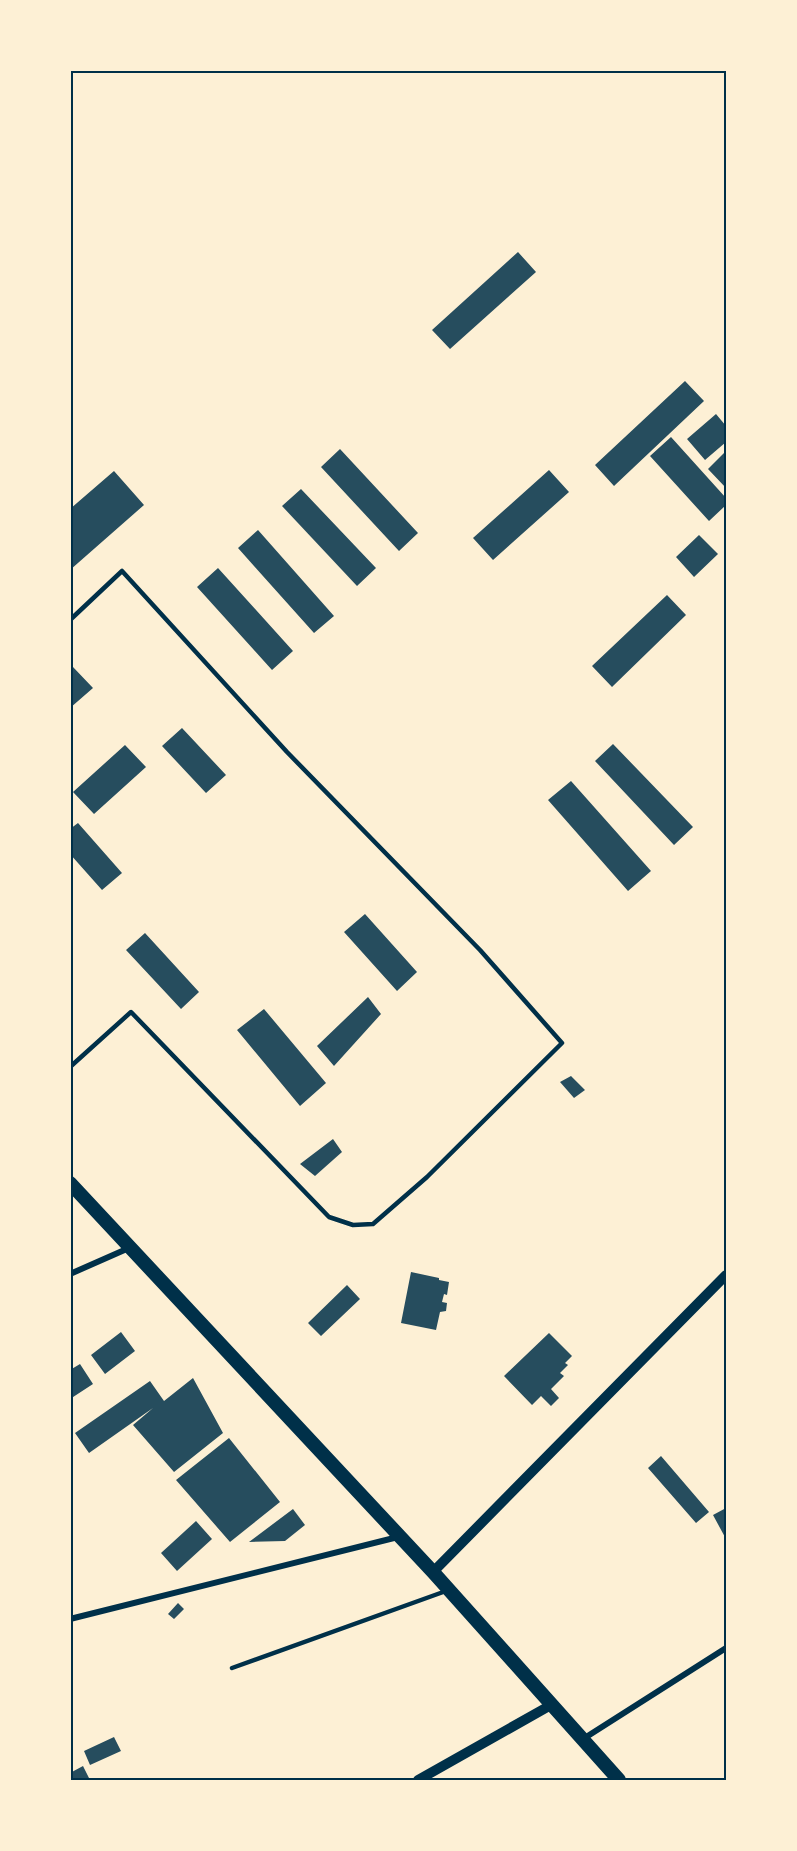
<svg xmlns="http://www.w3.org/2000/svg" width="797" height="1851" font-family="Poppins,sans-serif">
<rect width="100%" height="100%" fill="#fdf0d5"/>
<path fill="#264d5e" d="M518,252L536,272L450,349L432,330Z
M685,381L704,401L614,486L595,465Z
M716,414L726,426V442L705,460L687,439Z
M671,437L726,498V505L709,521L650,456Z
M340,449L418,533L399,551L321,467Z
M726,451V488L708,469Z
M549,470L569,492L493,560L473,538Z
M114,471L144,505L70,570V509Z
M301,489L376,568L357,586L282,506Z
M258,530L334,616L314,633L238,548Z
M699,535L718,554L694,577L676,557Z
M218,568L293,651L272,670L197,587Z
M667,595L686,615L612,687L592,666Z
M73,667L93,688L70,708V669Z
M182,728L226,775L206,793L162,746Z
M613,744L693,827L674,845L595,761Z
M125,745L146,767L94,814L73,792Z
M571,781L651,871L628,891L548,800Z
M78,823L122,873L102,890L70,854V829Z
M365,914L417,972L397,991L344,932Z
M145,933L199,992L181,1009L126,950Z
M368,997L381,1014L334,1066L317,1046Z
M264,1009L326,1083L300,1106L237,1030Z
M571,1076L585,1090L574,1098L560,1082Z
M333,1139L342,1152L315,1176L300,1164Z
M411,1272L439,1278V1280L449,1282L447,1295L444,1294L442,1302L447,1303L446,1311L440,1312L436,1330L401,1323Z
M347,1285L360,1299L321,1336L308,1323Z
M121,1332L135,1351L105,1374L91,1355Z
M549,1333L572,1356L565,1363L568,1365L560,1373L564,1376L551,1389L559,1398L551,1406L541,1396L532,1405L504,1376Z
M80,1364L93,1384L70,1399V1370Z
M193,1378L223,1433L174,1472L133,1425L153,1408L89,1453L75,1433L150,1381L164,1401Z
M229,1438L280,1502L230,1542L176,1480Z
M661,1456L709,1512L696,1523L648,1468Z
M726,1508V1539L713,1515Z
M293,1509L305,1525L285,1541L249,1542Z
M196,1521L212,1539L177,1571L161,1553Z
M178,1603L184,1609L174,1619L168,1614Z
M114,1737L121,1751L90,1765L84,1751Z
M83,1766L90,1780H70V1773Z"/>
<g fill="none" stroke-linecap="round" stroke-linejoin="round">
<path stroke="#003049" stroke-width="4.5" d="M70,620L122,571L287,752L480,950L562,1043L427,1177L373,1224L353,1225L329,1217L131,1012L70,1067
M232,1668L446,1591"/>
<path stroke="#003049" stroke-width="6" d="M70,1274L129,1248
M70,1619L398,1537
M583,1739L726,1648"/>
<path stroke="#003049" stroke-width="10" d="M433,1572L726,1275
M418,1780L551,1705"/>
<path stroke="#003049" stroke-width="14" d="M70,1183L433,1572L619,1780"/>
</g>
<rect width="797" height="1851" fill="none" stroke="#fdf0d5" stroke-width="144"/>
<rect x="72" y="72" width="653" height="1707" fill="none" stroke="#003049" stroke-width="2"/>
</svg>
